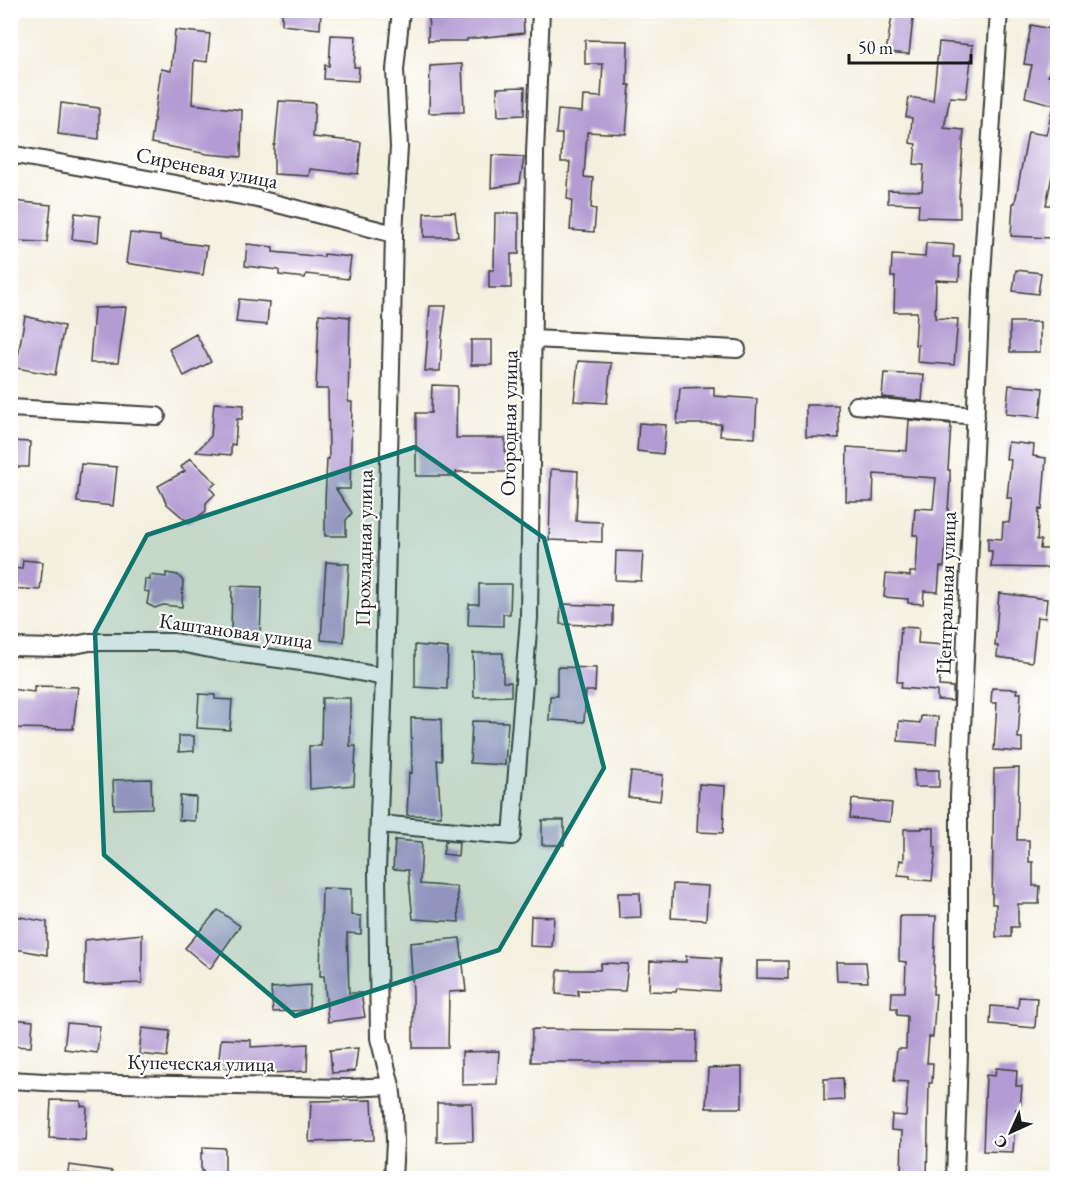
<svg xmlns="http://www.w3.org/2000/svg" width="1068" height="1189" font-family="'EB Garamond',serif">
<rect width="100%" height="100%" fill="#fff"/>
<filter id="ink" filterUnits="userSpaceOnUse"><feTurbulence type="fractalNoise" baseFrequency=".0167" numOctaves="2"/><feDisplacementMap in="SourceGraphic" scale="12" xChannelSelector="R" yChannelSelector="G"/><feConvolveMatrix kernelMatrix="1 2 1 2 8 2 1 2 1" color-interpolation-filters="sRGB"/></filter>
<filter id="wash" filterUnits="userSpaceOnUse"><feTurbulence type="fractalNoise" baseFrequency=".008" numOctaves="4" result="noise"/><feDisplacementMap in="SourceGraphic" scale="24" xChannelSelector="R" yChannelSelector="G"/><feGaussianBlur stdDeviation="1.35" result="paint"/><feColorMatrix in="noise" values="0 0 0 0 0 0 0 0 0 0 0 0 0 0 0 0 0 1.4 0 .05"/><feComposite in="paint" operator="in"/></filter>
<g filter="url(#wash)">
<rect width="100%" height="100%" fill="#f4f0df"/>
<g id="blocks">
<path fill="#b39cd3" d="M282,10H321L320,29L282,25Z
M429,10H523L524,33L467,39V41H428Z
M893,10H914L909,54L886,52Z
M1031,25L1056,30L1048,76L1058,78V106L1025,97L1032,65L1024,64Z
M175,30L210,34L207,62L194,60L192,104L242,110L241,157L207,154L151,143L161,69L171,71Z
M331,35L356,36L354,67H359L358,81L324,79L325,65L329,66Z
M585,40L628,41L627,85H630L626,134L587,132L584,177L593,178L591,208L596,209L594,232L570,230L572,200L567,199L570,162H561L562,134H556L558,110L582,112L583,96L601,97L603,64H585Z
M939,42L973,45L966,98L950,97L944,128L964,130L959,198H960V218L918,217L919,204L888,203V190L922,191L924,165L914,164L916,144L910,143L912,118L906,117L909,97L933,101Z
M462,64L464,112L429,113L430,66Z
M525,87L524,115L498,116L497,88Z
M279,101L315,103L313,137L361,142L358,174L310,169L309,176L274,174V145H275Z
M61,103L99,108V139L58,134Z
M1052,110H1058V146L1046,205H1053L1051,238L1011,236L1013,203H1015L1028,132L1046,135Z
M492,155L524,157L520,183L491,188Z
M13,201L51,205L47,242L13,241Z
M455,212L458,237H424V213Z
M75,213L100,216L98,242L72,239Z
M495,213H519V254H511V288H489V270H494Z
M130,233L160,236V240L207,246L203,275L126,263Z
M926,243L954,245L953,257H960L959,281L936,280L935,318L958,319L954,365L917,362L918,345H915L917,312H894L895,277H891L892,255L925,257Z
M247,244L273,247V252L324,257V254L351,257L348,279L306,274L305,278L279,275V270L245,266Z
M1016,270L1041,273L1038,294L1013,291Z
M239,299L269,302L267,325L236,322Z
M430,306H446L442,336L440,371H425Z
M126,307L118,363H90L94,308Z
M319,314L350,317L348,402H352L350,489H336L352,513L346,520V536H325V501L327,459H329L328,389H316Z
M25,316L64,326L55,375L16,368Z
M1010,322H1040V352H1010Z
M196,334L211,362L184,376L169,349Z
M471,340H492V365H471Z
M578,361L611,363L607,403L574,401Z
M884,373L924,375L922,401L882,397Z
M432,385L457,386L456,438H505L506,472H456V476H416V413H431Z
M1009,385L1043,388L1040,417L1006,414Z
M714,387V396L757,399L755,438L720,436L721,424H677L680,388Z
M214,403L244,405L242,419H237L235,445L231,444V455L196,452L211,436Z
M806,405H838L839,438L806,437Z
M909,420L951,424L948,470H950V482L944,567H940L938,592L924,591L923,604L908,603V599L884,597L886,574L910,576V572H916L918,535H913L915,508L933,509L936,478L874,474L873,501H846L847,447L907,451Z
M639,423L666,425L663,454L637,451Z
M10,441L30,442L29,467H10Z
M1008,442L1034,445L1033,456L1046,458L1042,510L1039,509L1037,540H1041L1040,549H1049L1048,568L991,567L992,551H988V538L1002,539L1003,522L1009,523L1012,498H1007L1011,460L1006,459Z
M190,458L216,483L210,488L215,494L206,503V511L189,523L167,504L158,486L185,471L181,467Z
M81,464L117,467L113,506L77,502Z
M551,469L578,471L576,521L602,522V542L549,540Z
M616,551L643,552L641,581L615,580Z
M23,560L43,562L40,590L10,588V568L22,569Z
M326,562L349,564L344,642L321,640Z
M166,573L178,575L183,581L182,607L163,605L155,608L147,604L149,592L144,591L145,579L150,580V575L166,577Z
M479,584H511L510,614H503V626L468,625L469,604H479Z
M232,586L262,587L260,633L231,632Z
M999,593L1047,599L1045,618L1037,617L1032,662L997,657L998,646H995Z
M561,604L613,606V626L560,624Z
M901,627L919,628L918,643L943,645L939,686L953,687V701L937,700V691L901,688L902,682H897Z
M415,645L448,648L447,689L415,687Z
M473,653H503V682H511V696L474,697Z
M557,667L596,668L595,691H586L584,722L549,720L550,696H557Z
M34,686L78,687L73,729L10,728V689L34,692Z
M992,688L1017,689L1016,693H1021L1018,738H1022V752L994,750L997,703H991Z
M199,694L215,695V699L232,700L230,730L197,728Z
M322,698H350V746H356L354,785L310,789L309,746H321Z
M921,716L938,717L936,744L898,741L899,721L920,723Z
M411,718L441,719L442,761L437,760L441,816L407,815L409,772L412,773Z
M472,721L508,722L505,765L470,763Z
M179,736H194V751L179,752Z
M1019,768L1017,840H1029V862H1033V886H1040L1039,904H1018V927H1011V937H996V904H992L994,769Z
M914,770H939V787H915Z
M631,772L663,775L660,801L628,797Z
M151,779L152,808L114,809L113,780Z
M699,784L725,786L723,833L697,832Z
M180,796L196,797L195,821L179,820Z
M852,799L892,803L890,822L850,818Z
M542,820H564V845H542Z
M922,827L934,828V847H936L932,881L910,879V876L898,875L900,860L904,861V829H922Z
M395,840L422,842L420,884L457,887L459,922L413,919L408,870L393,869Z
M445,841L459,842L458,856L443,854Z
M673,884L708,886L706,920L671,918Z
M322,888L351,889V915L361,916V934L347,933L349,993H361L365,1017L328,1022L324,976H320Z
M618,893H640L641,917L619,918Z
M218,910L240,926L210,969L185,948Z
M10,915L47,922V955L10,948Z
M531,916L554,917L552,947L530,946Z
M900,916H936L933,994H936L933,1037H929L927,1063H933L932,1083H929L927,1179H901L902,1131L891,1130L892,1115L906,1116L908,1082L894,1081L897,1049H906L907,1016L897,1015V1008H891L892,992H905L906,962L899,961Z
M142,934V983L84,985L85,940Z
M460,938L466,991L449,992L448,1048H413V993L410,943Z
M686,956L721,958L719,991L677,988L676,992L649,991L650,961L686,962Z
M757,961H788V979L757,978Z
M836,962H866L868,982L837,981Z
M601,963L628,964L625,991L578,990V996L556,994L558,970H600Z
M310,985L309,1010L273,1012L271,988Z
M1019,997L1037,998L1035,1028L990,1024L991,1006L1018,1008Z
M10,1019L33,1021L31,1047L10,1046Z
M67,1023L100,1026L97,1053L64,1049Z
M142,1028L170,1031L167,1057L139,1054Z
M532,1029L697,1031L696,1062H531Z
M221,1039L251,1040V1047L308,1044L307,1071L271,1073V1068H218Z
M358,1048L355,1071L332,1073L330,1050Z
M499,1051L497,1084L462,1085V1052Z
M742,1067V1108H706L708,1068Z
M996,1068L1017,1070L1016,1086H1022L1020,1109H1016L1013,1152L983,1151L986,1075L995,1076Z
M843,1078L844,1100L824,1101V1079Z
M51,1100L81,1101V1106L87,1107L85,1140L49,1138Z
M372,1100L374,1140L309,1142L311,1101Z
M437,1103H472L473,1141L437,1142Z
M203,1147L225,1148V1179H203V1171H201V1153H203Z
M69,1165L112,1171L111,1179H67Z"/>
</g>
</g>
<g filter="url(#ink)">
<use href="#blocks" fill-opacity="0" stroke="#3c3c39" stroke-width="1.5"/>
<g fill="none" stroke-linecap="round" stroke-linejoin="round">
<g stroke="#3c3c39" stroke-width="20">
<path id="street" d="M10,154L258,199L394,234
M533,339L737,349
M856,405L976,416
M10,408L157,416
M10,647L59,648L90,642H175L220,651L323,665L384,677
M379,824L512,836L529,618L535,153L541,10
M10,1080L62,1083L350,1088L391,1086
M393,1178L395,1142L394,1111L391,1086L379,1038L377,871L384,677L394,234L399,147L395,70L401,10
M955,1178L959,1053V797L981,290L999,10"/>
</g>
<use href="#street" stroke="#fff" stroke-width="16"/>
</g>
</g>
<path fill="#0f766e" fill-opacity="0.2" stroke="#0f766e" stroke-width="4.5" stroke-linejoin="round" d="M415,447L544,538L604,768L499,950L295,1016L104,855L95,632L147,535Z"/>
<g text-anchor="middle" stroke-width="4.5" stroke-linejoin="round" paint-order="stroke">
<g font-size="21" fill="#1c1c1c" stroke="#fff">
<text transform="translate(207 168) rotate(11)" y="7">Сиреневая улица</text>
<text transform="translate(509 423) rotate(-89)" y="7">Огородная улица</text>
<text transform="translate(364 548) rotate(-89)" y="7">Прохладная улица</text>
<text transform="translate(946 593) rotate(-88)" y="7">Центральная улица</text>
<text transform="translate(236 631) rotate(8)" y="7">Каштановая улица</text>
<text transform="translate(201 1063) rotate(1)" y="7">Купеческая улица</text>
</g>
</g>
<rect width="1068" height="1189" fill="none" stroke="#fff" stroke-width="36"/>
<g transform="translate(1011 1132) rotate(225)" stroke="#ffffff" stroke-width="4.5" paint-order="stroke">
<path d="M0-4.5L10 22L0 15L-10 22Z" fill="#1c1c1c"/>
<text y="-9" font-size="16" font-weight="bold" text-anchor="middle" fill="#1c1c1c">С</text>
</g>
<path d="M849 54v9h122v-9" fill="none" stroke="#1c1c1c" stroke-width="3"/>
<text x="858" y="54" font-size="18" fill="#1c1c1c" stroke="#ffffff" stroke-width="4.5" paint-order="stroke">50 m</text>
</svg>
